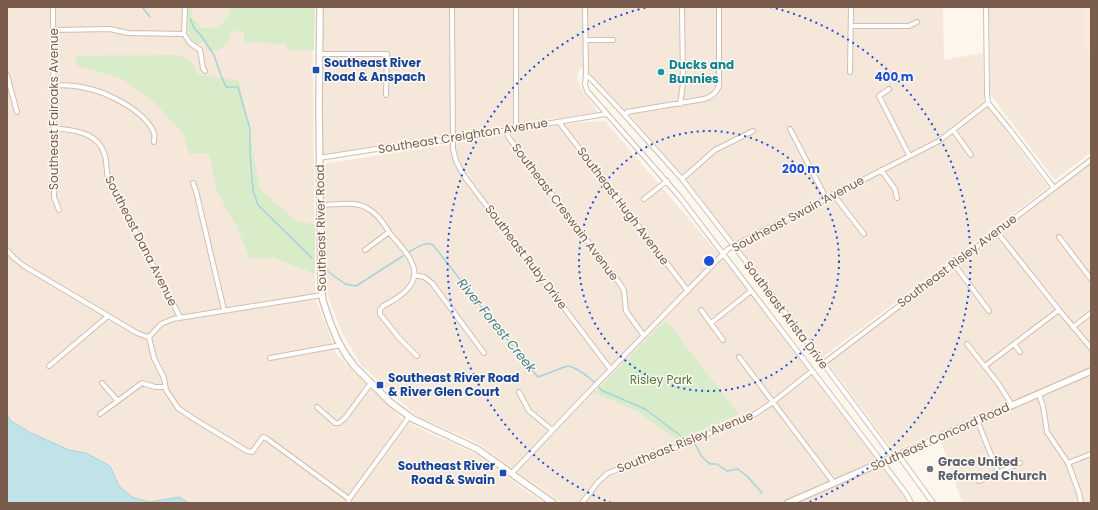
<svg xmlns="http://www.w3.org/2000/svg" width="1098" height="510" font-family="Poppins,sans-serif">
<rect width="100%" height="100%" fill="#fdf6ec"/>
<path fill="#f5e8da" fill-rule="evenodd" d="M7,7H312L315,292L316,300L337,355L403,420L425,431L476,454L543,503H189L179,497L149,502L132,497L119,486L110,466L86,453L69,450L29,432L11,421L7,415Z
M323,7H943L944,60L983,53L984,101L1048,187L823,357L687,180L630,115L591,75L580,67L577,78L582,90L598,112L323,154Z
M989,7H1085V43L1091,52V152L1055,180L990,94Z
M605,121L723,259L882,467L911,503H562L476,442L417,416L361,365L341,331L327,293L323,164L465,142L541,127L574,123ZM666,320L739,414L677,439L638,412L594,393Z
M1091,163V503H963L955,483L938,432L894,451L828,363Z"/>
<path fill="#fde8e0" d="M1085,7H1091V52L1085,43Z"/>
<path fill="#d8ecc9" d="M187,7L192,8L191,17L202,28L219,27L230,13V7H315L314,50H287L286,44L244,42V32L233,31L230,34L229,41L219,50H206V41L197,44C186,36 187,20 187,7Z
M178,55L193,63L197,74L239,81L260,189L297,222L315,224V274L274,258H249L236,225L217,192L210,158L208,153L189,154L183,133L154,102L120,78L77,66L75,56Z
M666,320L739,414L677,440L638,412L594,393Z"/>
<path fill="#bfe3e8" stroke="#a5d3da" d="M7,415L11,421L29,432L69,450L86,453L110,466L119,486L132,497L149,502L179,497L189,503H7Z"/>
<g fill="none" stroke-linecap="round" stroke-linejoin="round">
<path stroke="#a5d3da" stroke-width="1.5" d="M142,7L150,17
M190,18L194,28L202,37L214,55L220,73L226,87H238L250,129V154L253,190L258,205L312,258
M409,252C417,248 424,241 433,245C468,289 502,334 538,377L567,366C574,366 588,376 594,382
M326,270L345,284L356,286L403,256
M599,387L601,390L645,409L681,436
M695,444L702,457L710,464H717L727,471L738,469L748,477L762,493"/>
<g stroke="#d1beb0" stroke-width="6">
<path id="street" d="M53,7L54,197L59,210
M185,7L184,34L190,43L200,50L203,68L205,71
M452,7L453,149L456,161L464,176L611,370
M516,7V128
M585,7L586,75L585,84L587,91L679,196L907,495L911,503
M986,7L987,93L988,103L1010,130L1054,188
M851,26H909L917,22
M54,30L110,29L128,33L184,34
M586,40H613
M320,54H387L386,95
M850,72L851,7
M7,75L17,112
M586,75L592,80L622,112L682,179L782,308L890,453L902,460L933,503
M53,85C64,85 75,85 86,88C109,93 145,111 154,133C155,136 154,140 154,142
M889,89L879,96L909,155
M680,104L683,84L682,7
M625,115L627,112L704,99C711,97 716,94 719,86V7
M559,122L688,291
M54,128C74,130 99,132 105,156C107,163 106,170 108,178L180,317
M790,129L826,198
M505,130L509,138L621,285L624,291L626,311L644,336
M953,130L971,155
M319,158L389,147L453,139L606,114
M881,170L895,189L897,198
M682,179L715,150L753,131
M193,183L196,191L224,310
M833,194L864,234
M644,199L667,181
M320,205C334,205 352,201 365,207C378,213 384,225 392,236C399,244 408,253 412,263C422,284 399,298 383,306L380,310V314L399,338L417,356
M997,232L1059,310L1091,348
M1059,237L1091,279
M7,250L14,258L24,266L137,333L145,336L149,337
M365,250L389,232
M954,264L989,311
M414,275L424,277L432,283L484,353
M701,310L723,340
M711,323L751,291
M1073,327L1091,313
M149,337L154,358L164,378L166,390L178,408L194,419L247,451L252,452L263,437L266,438L349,499
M149,337L161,324L173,319L322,295
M967,344L998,383L1012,405
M1014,344L1020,352
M739,357L834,483
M270,358L341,345
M824,363L1091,160
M49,366L108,316
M985,366L1059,310
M102,383L117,400
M519,392L529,411L552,430
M1039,394L1043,406L1047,432L1068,463L1079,493L1081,503
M317,407L335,423H339L345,418L371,383
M100,414L142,383L155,387H165
M977,420L998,472
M1068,463L1091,454
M512,473L584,397L728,249L939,141L988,103
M979,481L1020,463
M348,503L349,499L409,417
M582,503L598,482L608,473L665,452L755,414L773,402L812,371"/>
</g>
<g stroke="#d6c0b0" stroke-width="8">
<path id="secondary" d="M320,7L319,105L321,286L323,301L330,322L337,339L346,355L355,367L391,403L413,419L477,449L553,503
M788,503L1091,371"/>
</g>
<use href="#street" stroke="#fff" stroke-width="4"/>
<use href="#secondary" stroke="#fff" stroke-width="5.5"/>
</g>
<g fill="none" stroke="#1d4ed8" stroke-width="2" stroke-dasharray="2 4">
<circle cx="709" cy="261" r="130"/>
<path d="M611 503A261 261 0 0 1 648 7M770 7A261 261 0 0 1 807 503"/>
</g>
<g fill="#1a4fb4" stroke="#fffaf3" stroke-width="1.5">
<rect x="312" y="66" width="8" height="8" rx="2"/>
<rect x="376" y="381" width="8" height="8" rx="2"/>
<rect x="499" y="469" width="8" height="8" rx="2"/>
</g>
<circle fill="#0f9aa8" stroke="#fffaf3" stroke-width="1.5" cx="661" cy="72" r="4"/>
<circle fill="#6b7280" stroke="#fffaf3" stroke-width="1.5" cx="930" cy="469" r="4"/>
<g text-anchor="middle" stroke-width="3" stroke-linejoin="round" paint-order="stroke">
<g font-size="12" font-weight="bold" fill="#164399" stroke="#fffaf3" text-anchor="start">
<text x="324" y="67">Southeast River<tspan x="324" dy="14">Road &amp; Anspach</tspan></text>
<text x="388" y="382">Southeast River Road<tspan x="388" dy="14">&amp; River Glen Court</tspan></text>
<text x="495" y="470" text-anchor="end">Southeast River<tspan x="495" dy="14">Road &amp; Swain</tspan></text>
</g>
<g font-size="12" font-weight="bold" fill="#0d838f" stroke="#fffaf3" text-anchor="start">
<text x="669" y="69">Ducks and<tspan x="669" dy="14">Bunnies</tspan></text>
</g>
<g font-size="12" fill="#7a5c4d" stroke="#fffaf3">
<text transform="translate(54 109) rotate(-90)" y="4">Southeast Fairoaks Avenue</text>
<text transform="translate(463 136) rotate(-9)" y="4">Southeast Creighton Avenue</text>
<text transform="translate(623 206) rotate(53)" y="4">Southeast Hugh Avenue</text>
<text transform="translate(565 212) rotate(53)" y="4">Southeast Creswain Avenue</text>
<text transform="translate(798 214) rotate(-28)" y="4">Southeast Swain Avenue</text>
<text transform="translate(321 228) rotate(-91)" y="4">Southeast River Road</text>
<text transform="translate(141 241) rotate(63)" y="4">Southeast Dana Avenue</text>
<text transform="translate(526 257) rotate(53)" y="4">Southeast Ruby Drive</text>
<text transform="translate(957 261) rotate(-37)" y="4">Southeast Risley Avenue</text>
<text transform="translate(786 315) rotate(53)" y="4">Southeast Arista Drive</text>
<text transform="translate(940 437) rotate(-24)" y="4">Southeast Concord Road</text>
<text transform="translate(685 442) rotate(-22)" y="4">Southeast Risley Avenue</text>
</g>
<g font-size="12" fill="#537a41" stroke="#fffaf3">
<text x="661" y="384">Risley Park</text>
</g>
<g font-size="12" font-weight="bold" fill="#5b616d" stroke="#fffaf3" text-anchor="start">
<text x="938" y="466">Grace United<tspan x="938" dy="14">Reformed Church</tspan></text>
</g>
<g font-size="13" font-style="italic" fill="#437c86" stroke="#fffaf3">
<text transform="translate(497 325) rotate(51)" y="5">River Forest Creek</text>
</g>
</g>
<circle cx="709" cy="261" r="6" fill="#1d4ed8" stroke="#fffaf3" stroke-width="2"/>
<g font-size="12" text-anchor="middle" font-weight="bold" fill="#1d4ed8" stroke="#fffaf3" stroke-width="3" stroke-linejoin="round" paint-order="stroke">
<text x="894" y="81">400 m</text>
<text x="801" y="173">200 m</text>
</g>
<rect width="1098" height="510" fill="none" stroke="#7a5c4d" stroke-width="16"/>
</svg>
